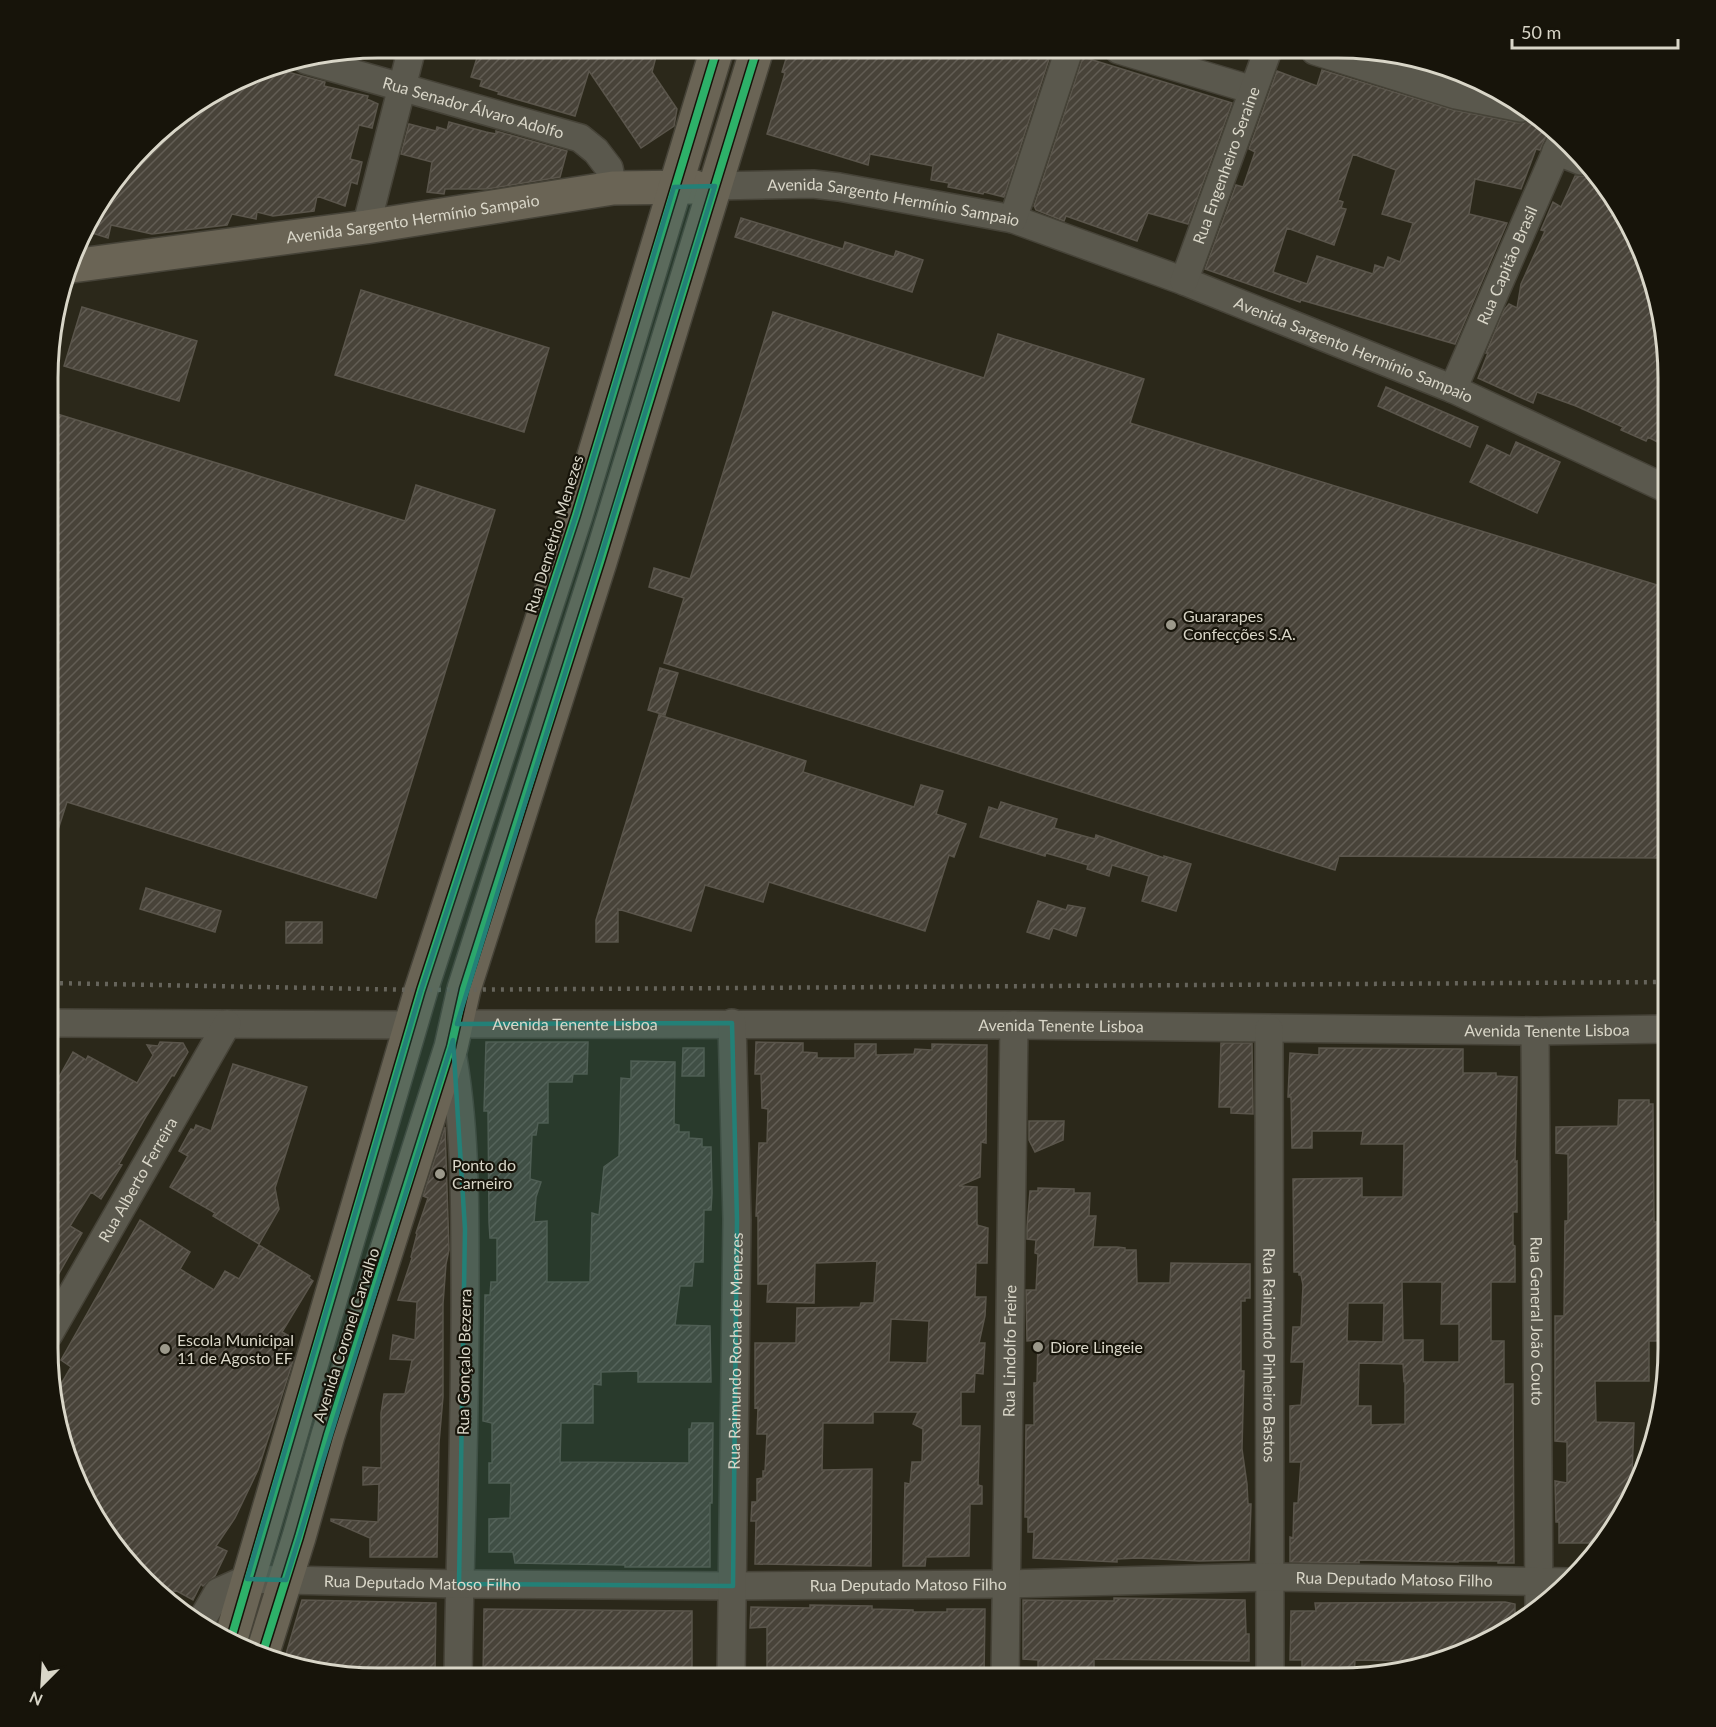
<svg xmlns="http://www.w3.org/2000/svg" width="1716" height="1727" font-family="Lato,sans-serif">
<defs>
<pattern id="building-hatch" width="6" height="6" patternUnits="userSpaceOnUse" patternTransform="scale(1.5)"><rect width="6" height="6" fill="#484339"/><path d="M-1 1l2-2M0 6l6-6M5 7l2-2" fill="none" stroke="#625d54"/></pattern>
</defs>
<rect width="100%" height="100%" fill="#2b281a"/>
<path fill="url(#building-hatch)" stroke="#5a554b" stroke-width="1.5" fill-rule="evenodd" d="M480,48L658,49L652,72L677,109L674,126L641,148L589,71L575,116L498,94L499,92L480,86L482,80L471,77Z
M789,49H867L1052,50L1004,197L984,192L983,194L948,187L949,183L931,180L933,166L870,154L868,165L767,134L785,73L782,72Z
M1367,51H1380L1474,83L1460,80Z
M1083,57L1232,103L1188,224L1148,213L1137,241L1066,216L1064,221L1036,210L1034,206Z
M269,67L325,82L324,86L368,96L367,99L378,104L372,128L359,125L350,159L362,162L357,184L351,182L345,206L317,196L314,211L273,216L257,212L256,219L232,214L227,225L152,234L111,225L108,238L89,232L94,211L161,130Z
M1322,70L1453,110L1518,123L1529,121L1537,123L1548,132L1540,150L1536,149L1521,189L1475,179L1469,214L1507,223L1455,344L1301,300L1300,302L1205,269L1236,185L1243,187L1255,152L1249,149L1277,71L1317,86ZM1353,154L1396,170L1382,214L1413,223L1400,262L1388,257L1384,268L1375,265L1373,274L1317,256L1307,284L1273,272L1287,228L1334,245L1346,209L1341,208L1343,202L1338,200Z
M449,122L486,132L496,134V131L567,151L560,177L487,189H445L444,194L427,192L432,162L401,154L409,124L436,131L437,127L447,130Z
M1593,171L1600,177L1650,272L1667,357V447L1648,437L1646,441L1621,430L1623,427L1576,406L1537,392L1533,403L1478,378L1488,353H1486L1504,310L1509,304L1517,308L1521,284L1545,231L1541,230L1553,202L1561,207L1575,176H1584Z
M741,218L843,249L845,242L894,257L896,251L923,260L912,292L735,237Z
M361,290L549,348L524,432L335,375Z
M82,307L197,341L179,401L64,366Z
M773,312L984,378L998,334L1144,379L1130,423L1667,588V858L1339,856L1335,870L664,663L684,598L649,587L654,568L690,579Z
M1386,387L1478,427L1470,447L1378,406Z
M54,413L405,521L416,485L495,510L376,898L67,802L56,836H52Z
M1516,442L1560,462L1537,513L1470,482L1487,445L1510,456Z
M660,668L678,673L665,715L648,710Z
M659,715L806,761L803,772L914,807L921,785L943,791L936,814L966,824L954,857L949,855L925,931L769,882L763,902L705,885L691,931L618,909V942H596V920Z
M1001,802L1057,819L1054,828L1095,839L1096,835L1164,858V856L1191,864L1176,911L1142,901L1149,876L1112,865L1109,876L1087,869L1088,865L1046,853L1045,856L980,837L989,807L998,810Z
M146,888L221,911L215,932L140,909Z
M1038,901L1066,910L1068,905L1085,908L1076,936L1053,928L1049,939L1027,932Z
M286,922H322V943H286Z
M160,1042L183,1043L188,1052L174,1076L172,1075L147,1115L119,1164L122,1165L101,1199L91,1192L70,1226L82,1233L49,1291L50,1071L59,1077L73,1052L86,1060L88,1056L137,1083L153,1055L147,1045L158,1046Z
M486,1042H588L587,1074H573L572,1082H548V1123H538L536,1135H532L530,1179L541,1182L536,1197L534,1222L547,1221V1282H590L592,1213L599,1215L604,1167L619,1156L621,1078L631,1079V1061L675,1062L674,1124L679,1125V1132H689V1138L702,1139V1147H711L712,1193L711,1210H704L703,1262H694L692,1286H680L675,1325L710,1326L711,1382H638V1371L601,1372V1385L593,1384V1423H561L560,1462L689,1463V1429H691L692,1423H713L712,1503H710V1567H625V1565L515,1563L513,1552H489V1519L510,1518L511,1483H489V1463H492V1423L483,1421L485,1295H490L491,1282H497V1238H490L489,1222L488,1111H484Z
M756,1042L803,1043V1052L817,1053V1058H855V1044H876V1055L914,1054L915,1049L932,1050V1044L987,1045L986,1143L981,1142L980,1177L959,1186L977,1187V1225L988,1228L987,1263H976L975,1297H986L985,1316L979,1343H985L983,1374L975,1373L974,1392H961V1426H980L978,1485L982,1486V1504H970L969,1556L926,1557L925,1566H903L905,1483L910,1484L912,1462H922L923,1429L913,1424L918,1412H873V1423H823L822,1470L872,1469L871,1566L755,1564L756,1521H751L752,1502H757V1479L763,1478V1471H765L767,1434H757L758,1407L755,1408V1343H796L797,1308L860,1307L861,1303H874L877,1261L815,1263L814,1303L767,1302L768,1284H758V1216H756L759,1143H767L768,1109L762,1108L761,1074H755ZM891,1319L929,1321L927,1363L889,1362Z
M1221,1043H1252L1253,1114L1231,1113V1107H1219Z
M683,1048H704V1076H682Z
M1319,1048L1463,1049V1073H1496V1076L1517,1077L1515,1162L1517,1161V1212H1513V1245L1515,1246V1282H1491V1341H1504V1384H1513L1514,1563H1498V1561H1458V1562L1359,1560V1563L1290,1562V1537L1293,1538L1294,1503H1298L1301,1462H1290V1406L1301,1405L1304,1362H1291L1293,1327H1301L1303,1285L1301,1275H1299V1272H1294L1293,1179L1362,1178V1197H1403L1404,1144H1361L1363,1131H1312V1148H1292L1291,1097H1288L1290,1053L1319,1055ZM1402,1282H1442L1441,1324H1459V1362H1423V1340H1403ZM1348,1303H1384L1383,1342L1347,1341ZM1359,1363L1403,1364L1404,1381L1405,1380V1424L1371,1425V1406H1358Z
M233,1064L307,1087L275,1188L279,1209L259,1244L213,1216L215,1213L170,1187L188,1156L179,1151L191,1129L194,1130L196,1125L211,1131Z
M1619,1100H1649V1104H1653L1654,1222H1667V1341H1649V1381H1595L1596,1422L1634,1423L1632,1475H1639L1634,1495L1602,1543H1559V1522H1556L1555,1481L1567,1483V1442L1555,1441V1316H1564L1565,1221H1568V1154L1556,1153V1127L1618,1126Z
M1029,1121H1064L1063,1140L1035,1152L1029,1140Z
M445,1127L449,1250L446,1264L443,1304V1397L439,1443L437,1557H370V1538L331,1521V1519L378,1522L379,1484L363,1485V1467L381,1468V1413L384,1394H405L408,1380L412,1360L390,1359L393,1335L415,1340L417,1302L398,1300L412,1258L411,1257L417,1234L416,1233L428,1198L423,1196Z
M1038,1188L1074,1189V1193H1090L1089,1216H1096L1093,1247H1117L1125,1248V1250H1136L1137,1283H1170L1171,1263L1250,1264V1298H1245V1301H1241V1371H1244L1242,1449L1247,1484L1248,1504H1251L1249,1560L1199,1561L1138,1558L1117,1559V1562L1033,1558L1034,1532H1028V1517H1025L1026,1425H1034V1383H1037L1038,1340L1027,1341L1026,1290H1036L1038,1254L1035,1253L1036,1240L1027,1239V1227L1030,1191H1038Z
M140,1220L190,1252L180,1269L214,1290L225,1271L239,1279L259,1245L310,1276L309,1278L313,1281L282,1332L293,1338L284,1353L294,1358L258,1470L235,1518L216,1546L227,1551L215,1576L203,1586L201,1584L193,1600L175,1590L171,1597L116,1550L73,1468L79,1457L64,1448L54,1396L71,1367L61,1360Z
M1114,1598L1245,1600L1246,1634H1249V1661L1094,1659V1678H1038V1660L1023,1659V1600L1114,1601Z
M302,1600L436,1603L435,1674L423,1673L422,1678H357L292,1668L283,1664Z
M1505,1602L1515,1604V1623L1444,1661L1415,1667V1661L1355,1660L1354,1678H1302V1660H1290L1291,1611H1316L1315,1603Z
M810,1605L872,1606V1609L913,1610V1612H947V1609H985L984,1678H767V1627L750,1628L751,1607L810,1608Z
M484,1609L692,1611V1678H483Z"/>
<g fill="none" stroke-linecap="round" stroke-linejoin="round">
<g stroke="#464338" stroke-width="30">
<g id="minor">
<path d="M1119,50L1253,90"/>
<path d="M1315,51L1456,95L1521,108"/>
<path id="s1" d="M306,60L580,138L596,151L609,168L613,188"/>
<path d="M1556,151L1581,161"/>
<path id="s2" d="M715,186L813,184L839,187L1013,219L1184,281L1453,389L1667,489"/>
<path d="M1013,219L1069,50"/>
<path d="M366,227L412,48"/>
<path id="s3" d="M1184,281L1268,50"/>
<path id="s4" d="M1453,389L1560,143"/>
<path d="M51,1023L411,1025"/>
<path id="s5" d="M457,1024L1014,1025L1535,1031L1667,1029"/>
<path id="s6" d="M1269,1029L1270,1678"/>
<path id="s7" d="M1535,1031L1539,1610"/>
<path d="M451,1047C465,1121 465,1198 465,1273C466,1408 460,1543 458,1678"/>
<path id="s8" d="M49,1334L227,1024"/>
<path id="s9" d="M200,1623L218,1592L247,1579L459,1584L733,1586L1006,1584L1270,1577L1570,1582"/>
<path id="s10" d="M731,1678L737,1220L732,1023"/>
<path id="s11" d="M1005,1678L1014,1025"/>
</g>
</g>
<g stroke="#464338" stroke-width="36">
<g id="major">
<path id="s12" d="M72,266L366,227L613,188L695,187"/>
<path d="M230,1642L421,990L576,515L717,49"/>
<path d="M262,1655L299,1537L328,1435L451,1047L464,989L600,562L757,49"/>
</g>
</g>
<use href="#minor" stroke="#5a584d" stroke-width="27"/>
<use href="#major" stroke="#6a6455" stroke-width="33"/>
<path stroke="#66645b" stroke-width="4.5" stroke-dasharray="3 6" stroke-linecap="butt" d="M51,983L421,990L1667,982"/>
<g stroke="#17140a" stroke-width="11">
<path id="cycleway" d="M230,1642L421,990L576,515L717,49
M262,1655L299,1537L328,1435L451,1047L464,989L600,562L757,49"/>
</g>
<use href="#cycleway" stroke="#2db169" stroke-width="8"/>
</g>
<path fill="#238077" fill-opacity="0.2" stroke="#238077" stroke-width="4.5" stroke-linejoin="round" d="M715,186L457,1024L732,1023L737,1220L733,1586L459,1584L465,1229L453,1040L286,1580L247,1579L421,990L576,515L674,187Z"/>
<g fill="#9c998b" stroke="#17140a" stroke-width="2">
<circle cx="1171" cy="625" r="6"/>
<circle cx="440" cy="1174" r="6"/>
<circle cx="1038" cy="1347" r="6"/>
<circle cx="165" cy="1349" r="6"/>
</g>
<g text-anchor="middle" stroke-width="4.5" stroke-linejoin="round" paint-order="stroke">
<g font-size="16" fill="#d9d6c8" stroke="#17140a">
<text dy="6" stroke="none"><textPath href="#s1" startOffset="174">Rua Senador Álvaro Adolfo</textPath></text>
<text dy="6" stroke="none"><textPath href="#s3" startOffset="123">Rua Engenheiro Seraine</textPath></text>
<text dy="6" stroke="none"><textPath href="#s2" startOffset="180">Avenida Sargento Hermínio Sampaio</textPath></text>
<text dy="6" stroke="none"><textPath href="#s12" startOffset="344">Avenida Sargento Hermínio Sampaio</textPath></text>
<text dy="6" stroke="none"><textPath href="#s4" startOffset="135">Rua Capitão Brasil</textPath></text>
<text dy="6" stroke="none"><textPath href="#s2" startOffset="666">Avenida Sargento Hermínio Sampaio</textPath></text>
<text transform="translate(554 534) rotate(-73)" y="6">Rua Demétrio Menezes</text>
<text dy="6" stroke="none"><textPath href="#s5" startOffset="118">Avenida Tenente Lisboa</textPath></text>
<text dy="6" stroke="none"><textPath href="#s5" startOffset="604">Avenida Tenente Lisboa</textPath></text>
<text dy="6" stroke="none"><textPath href="#s5" startOffset="1090">Avenida Tenente Lisboa</textPath></text>
<text dy="6" stroke="none"><textPath href="#s8" startOffset="178">Rua Alberto Ferreira</textPath></text>
<text dy="6" stroke="none"><textPath href="#s7" startOffset="290">Rua General João Couto</textPath></text>
<text transform="translate(346 1335) rotate(-72)" y="6">Avenida Coronel Carvalho</text>
<text dy="6" stroke="none"><textPath href="#s10" startOffset="327">Rua Raimundo Rocha de Menezes</textPath></text>
<text dy="6" stroke="none"><textPath href="#s11" startOffset="327">Rua Lindolfo Freire</textPath></text>
<text dy="6" stroke="none"><textPath href="#s6" startOffset="326">Rua Raimundo Pinheiro Bastos</textPath></text>
<text transform="translate(464 1362) rotate(-89)" y="6">Rua Gonçalo Bezerra</text>
<text dy="6" stroke="none"><textPath href="#s9" startOffset="1215">Rua Deputado Matoso Filho</textPath></text>
<text dy="6" stroke="none"><textPath href="#s9" startOffset="243">Rua Deputado Matoso Filho</textPath></text>
<text dy="6" stroke="none"><textPath href="#s9" startOffset="729">Rua Deputado Matoso Filho</textPath></text>
</g>
<g font-size="16" fill="#d9d6c8" stroke="#17140a" text-anchor="start">
<text x="1183" y="622">Guararapes<tspan x="1183" dy="18">Confecções S.A.</tspan></text>
<text x="452" y="1171">Ponto do<tspan x="452" dy="18">Carneiro</tspan></text>
<text x="177" y="1346">Escola Municipal<tspan x="177" dy="18">11 de Agosto EF</tspan></text>
<text x="1050" y="1353">Diore Lingeie</text>
</g>
</g>
<path d="M0 0H1716V1727H0ZM378 58H1338A320 320 0 0 1 1658 378V1348A320 320 0 0 1 1338 1668H378A320 320 0 0 1 58 1348V378A320 320 0 0 1 378 58Z" fill="#17140a" fill-rule="evenodd"/>
<path fill="none" stroke="#d9d6c8" stroke-width="3" d="M378 58H1338A320 320 0 0 1 1658 378V1348A320 320 0 0 1 1338 1668H378A320 320 0 0 1 58 1348V378A320 320 0 0 1 378 58Z"/>
<g transform="translate(42 1685) rotate(204)" stroke="#17140a" stroke-width="4.5" paint-order="stroke">
<path d="M0-4.5L10 22L0 15L-10 22Z" fill="#d9d6c8"/>
<text y="-9" font-size="16" font-weight="bold" text-anchor="middle" fill="#d9d6c8">N</text>
</g>
<path d="M1512 39v9h166v-9" fill="none" stroke="#d9d6c8" stroke-width="3"/>
<text x="1521" y="39" font-size="18" fill="#d9d6c8" stroke="#17140a" stroke-width="4.5" paint-order="stroke">50 m</text>
</svg>
